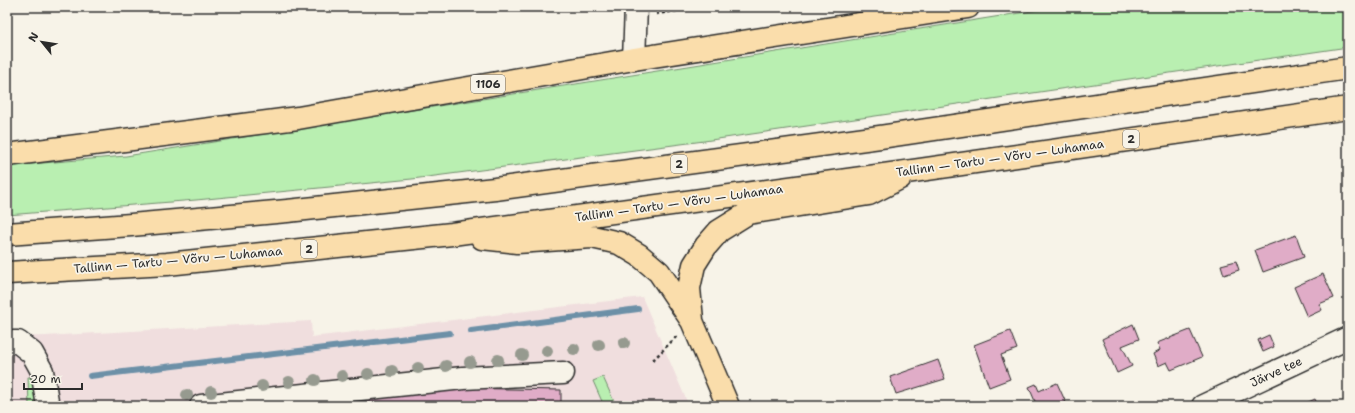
<svg xmlns="http://www.w3.org/2000/svg" width="1355" height="413" font-family="'Shantell Sans',sans-serif">
<rect width="100%" height="100%" fill="#f7f3e8"/>
<filter id="ink" filterUnits="userSpaceOnUse"><feTurbulence type="fractalNoise" baseFrequency=".025" numOctaves="2"/><feDisplacementMap in="SourceGraphic" scale="8" xChannelSelector="R" yChannelSelector="G"/><feConvolveMatrix kernelMatrix="1 2 1 2 8 2 1 2 1" color-interpolation-filters="sRGB"/></filter>
<g filter="url(#ink)">
<path fill="#f0dede" d="M642,297L689,406H7V337L44,336L311,321L312,337Z"/>
<path fill="#b9efb1" stroke="#728d6e" d="M1057,7H1348V47L704,141L412,179L196,200L7,215V166L126,156Z
M28,377H31L40,406H29Z
M603,377L616,406H604L593,381Z"/>
<g fill="none" stroke-linecap="round" stroke-linejoin="round">
<path stroke="#6c90a7" stroke-width="6" d="M471,331L638,309
M90,376L450,333"/>
</g>
<path fill="#e0acc7" stroke="#2b2b2b" d="M1296,235L1304,257L1263,272L1255,250Z
M1236,261L1239,270L1224,275L1221,265Z
M1323,274L1334,298L1319,304L1322,310L1307,317L1294,287Z
M1133,324L1139,339L1122,346L1132,366L1117,373L1102,339Z
M1190,330L1202,357L1171,370L1167,362L1158,366L1153,354L1160,350L1157,343Z
M1010,331L1017,349L1001,355L1010,379L989,387L974,345Z
M1269,335L1274,347L1263,352L1258,340Z
M938,360L945,379L896,394L890,377Z
M1057,383L1067,405L1037,406L1029,387L1036,384L1039,391Z
M458,388L561,390V406H280Z
M1315,399L1318,406H1300Z"/>
<g fill="none" stroke-linecap="round" stroke-linejoin="round">
<g stroke="#2b2b2b" stroke-width="25">
<path id="minor" d="M634,59L636,7
M7,342H18L32,353L42,371L48,406
M201,406L463,378L563,373
M1203,406L1348,338"/>
</g>
<g stroke="#2b2b2b" stroke-width="25">
<path id="highway" d="M7,155L298,118L634,59L968,7
M7,234L131,225L287,211L495,189L880,137L1348,68
M482,238L517,242L592,237L619,243L639,255L659,272L692,321L728,406
M7,273L167,264L452,234L913,171L1348,108
M692,320L689,288L694,265L706,246L719,231L748,213L869,194L900,178"/>
</g>
<path stroke="#2b2b2b" stroke-width="2.5" stroke-dasharray="3 3" stroke-linecap="butt" d="M656,14L705,7
M653,360L677,336"/>
<use href="#minor" stroke="#f7f3e8" stroke-width="22"/>
<use href="#highway" stroke="#faddab" stroke-width="22"/>
</g>
<g fill="#969a8f">
<circle cx="624" cy="343" r="6"/>
<circle cx="599" cy="345" r="6"/>
<circle cx="574" cy="349" r="6"/>
<circle cx="547" cy="351" r="6"/>
<circle cx="522" cy="355" r="6"/>
<circle cx="498" cy="360" r="6"/>
<circle cx="470" cy="362" r="6"/>
<circle cx="446" cy="366" r="6"/>
<circle cx="418" cy="368" r="6"/>
<circle cx="392" cy="371" r="6"/>
<circle cx="368" cy="374" r="6"/>
<circle cx="342" cy="376" r="6"/>
<circle cx="315" cy="380" r="6"/>
<circle cx="289" cy="382" r="6"/>
<circle cx="262" cy="386" r="6"/>
<circle cx="211" cy="392" r="6"/>
<circle cx="187" cy="395" r="6"/>
</g>
</g>
<g text-anchor="middle" stroke-width="3.5" stroke-linejoin="round" paint-order="stroke">
<g fill="#f7f3e8" stroke="#686764" stroke-width="1">
<rect x="471" y="75" width="34" height="18" rx="3"/>
<rect x="1123" y="130" width="16" height="18" rx="3"/>
<rect x="671" y="155" width="16" height="18" rx="3"/>
<rect x="301" y="240" width="16" height="18" rx="3"/>
</g>
<g font-size="11" font-weight="bold" fill="#2b2b2b">
<text x="488" y="88">1106</text>
<text x="1131" y="143">2</text>
<text x="679" y="168">2</text>
<text x="309" y="253">2</text>
</g>
<g font-size="12" fill="#2b2b2b" stroke="#f7f3e8">
<text transform="translate(1000 158) rotate(-8)" y="4">Tallinn — Tartu — Võru — Luhamaa</text>
<text transform="translate(679 203) rotate(-8)" y="4">Tallinn — Tartu — Võru — Luhamaa</text>
<text transform="translate(178 260) rotate(-5)" y="4">Tallinn — Tartu — Võru — Luhamaa</text>
<text transform="translate(1276 372) rotate(-25)" y="4">Järve tee</text>
</g>
</g>
<rect width="1355" height="413" fill="none" stroke="#f7f3e8" stroke-width="24"/>
<rect x="12" y="12" width="1331" height="389" fill="none" stroke="#2b2b2b" stroke-width="1.5" filter="url(#ink)"/>
<g transform="translate(42 42) rotate(300)" stroke="#f7f3e8" stroke-width="3" paint-order="stroke">
<path d="M0-3L7 15L0 10L-7 15Z" fill="#2b2b2b"/>
<text y="-6" font-size="11" font-weight="bold" text-anchor="middle" fill="#2b2b2b">N</text>
</g>
<path d="M24 383v6h58v-6" fill="none" stroke="#2b2b2b" stroke-width="2"/>
<text x="30" y="383" font-size="12" fill="#2b2b2b" stroke="#f7f3e8" stroke-width="3" paint-order="stroke">20 m</text>
</svg>
